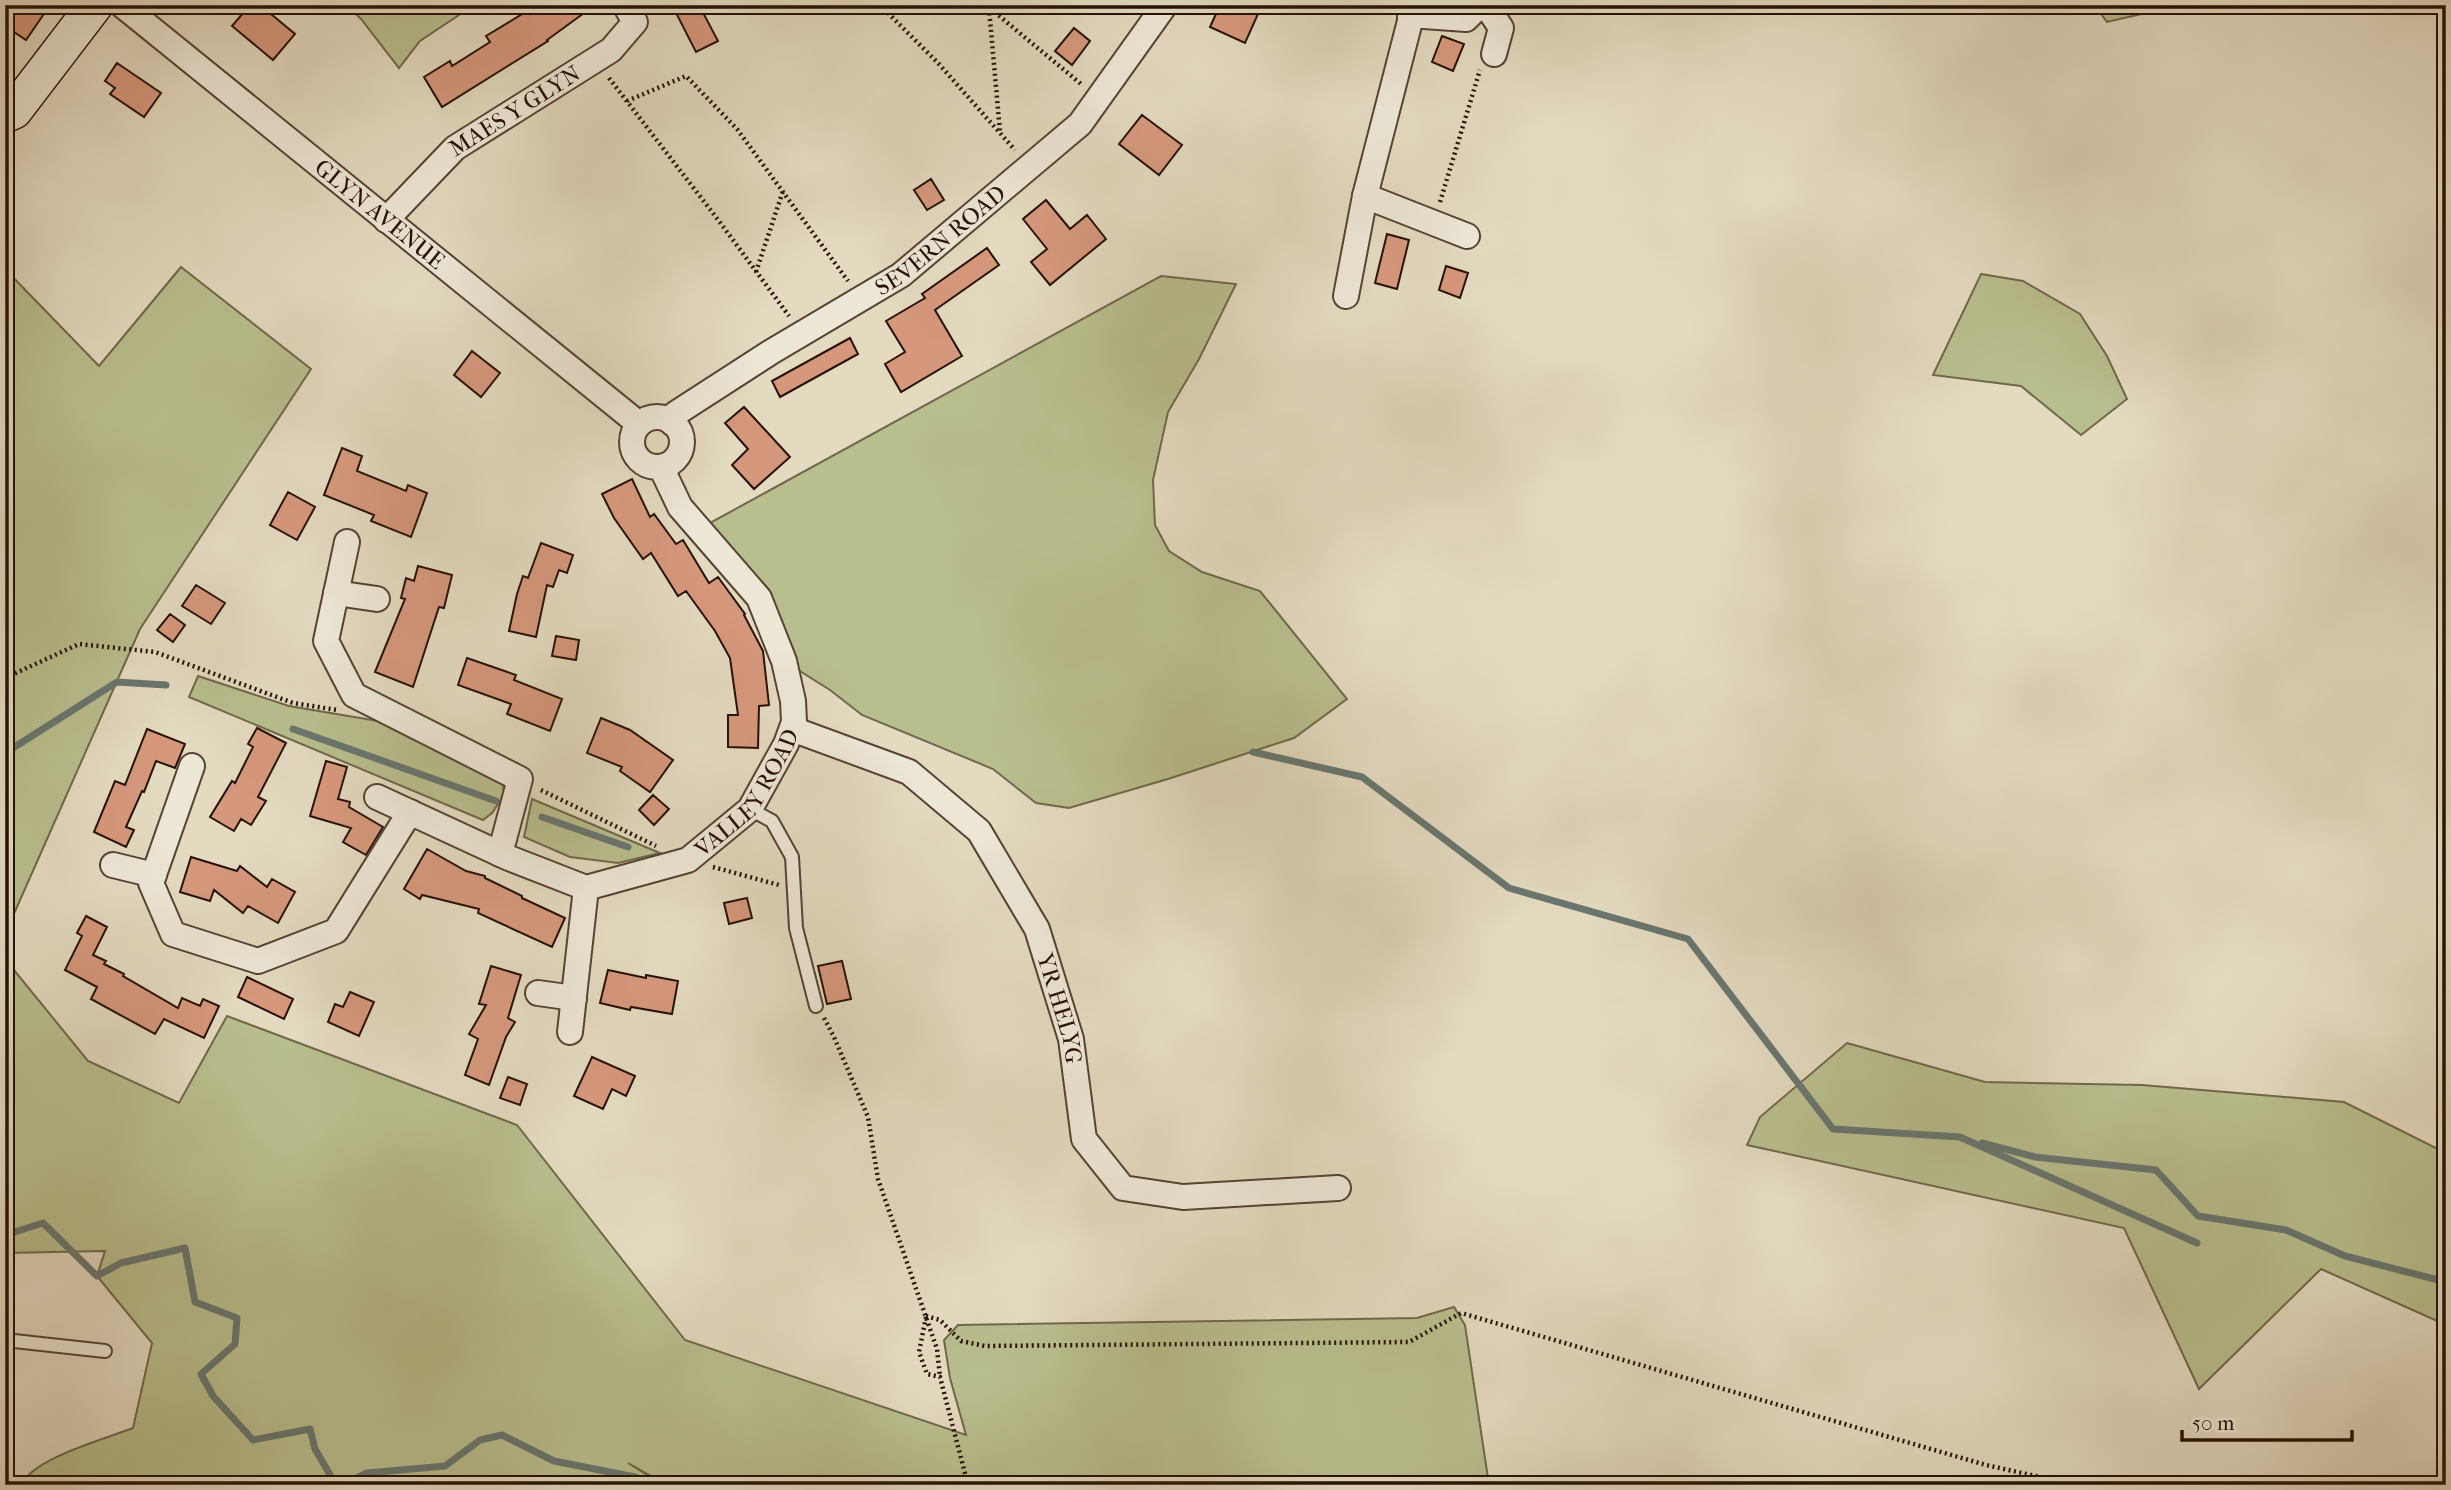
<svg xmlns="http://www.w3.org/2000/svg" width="2451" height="1490" font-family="'IM FELL French Canon',serif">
<rect width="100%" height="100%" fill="#e3dac0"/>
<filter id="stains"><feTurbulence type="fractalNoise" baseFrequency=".00286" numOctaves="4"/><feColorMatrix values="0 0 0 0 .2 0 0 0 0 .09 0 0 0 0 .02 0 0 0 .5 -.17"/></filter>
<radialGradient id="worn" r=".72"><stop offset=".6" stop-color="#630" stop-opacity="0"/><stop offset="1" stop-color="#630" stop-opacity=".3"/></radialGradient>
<path fill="#b9be8e" stroke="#70684a" stroke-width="2" d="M346,5H474L420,41L399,68L361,19Z
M2094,5H2181L2107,22Z
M181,267L311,369L140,629L5,934V269L99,366Z
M1981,274L2023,281L2080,314L2107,356L2127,399L2081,435L2021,386L1933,375Z
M1161,276L1236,284L1199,359L1168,412L1153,480L1155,525L1169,551L1202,572L1260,591L1347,699L1294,738L1168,779L1069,808L1036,803L993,769L862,715L830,690L784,661L759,598L699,529Z
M198,676L289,706L390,723L503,780L504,795L492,813L483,820L189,697Z
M532,799L660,853L618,863L570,857L524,837Z
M5,959L88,1061L179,1103L227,1016L517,1125L685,1340L966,1435L950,1378L944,1340L958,1325L1417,1318L1454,1307L1465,1325L1489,1485H667L628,1463L663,1485H22C30,1459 108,1438 133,1428L152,1343L97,1276L105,1251L5,1253Z
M1847,1043L1985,1082L2142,1085L2344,1102L2446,1153V1325L2321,1269L2199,1389L2124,1228L1747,1145L1760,1117Z"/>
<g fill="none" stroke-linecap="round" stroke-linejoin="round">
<path stroke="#69766f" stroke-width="7" d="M293,729L496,801
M1253,752L1362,777L1509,888L1688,939L1833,1129L1960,1137L2197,1243
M5,753L117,682L166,685
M542,817L628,847
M1982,1143L2035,1157L2156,1170L2198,1216L2286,1230L2345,1256L2446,1282
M5,1235L43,1223L97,1276L121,1263L185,1248L195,1302L237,1318L235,1344L201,1374L213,1396L253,1440L310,1429L315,1449L336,1485
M343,1485L367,1473L445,1466L480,1440L502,1435L554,1461L635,1477L655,1485"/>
</g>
<path fill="#d6987d" stroke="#261106" stroke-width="2" d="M5,5H50L26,40L5,26Z
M250,5H260L295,34L273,60L232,26Z
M543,5H595L547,40L548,41L442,107L424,77L450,61L452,66L490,42L486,36L529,10L531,14Z
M672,5H699L718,41L696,52Z
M1220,5H1262L1245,43L1210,27Z
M1074,28L1090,41L1072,65L1055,51Z
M1442,36L1464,44L1453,71L1432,62Z
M117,63L161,93L144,117L110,94L115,88L105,81Z
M1142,115L1182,145L1159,175L1119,144Z
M931,179L944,200L927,210L914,190Z
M1046,200L1070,229L1087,215L1106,239L1050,285L1031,262L1047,249L1023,219Z
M1387,234L1409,240L1397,289L1375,283Z
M987,248L999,265L935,310L962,356L901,392L885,364L905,352L886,321L925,298L922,294Z
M1446,266L1468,273L1460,298L1439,290Z
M850,338L858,354L780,397L772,381Z
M472,351L500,373L481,397L454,375Z
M744,407L790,457L754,489L732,465L748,449L725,423Z
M342,448L362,456L357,471L406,491L408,485L427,493L411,537L371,521L374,515L324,495Z
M632,479L650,517L654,514L676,544L683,540L709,583L718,577L745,614L744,615L763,651L769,705L759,706L758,748L728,747V715H738L730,658L715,631L686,591L678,596L651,553L643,559L614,518L602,494Z
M288,492L315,507L297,540L270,525Z
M541,543L573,555L567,573L559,570L553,587L547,585L536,637L509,631L517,594L523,576L528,578Z
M418,566L452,575L444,608L439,607L413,687L375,672L405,599L401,598L406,578L414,581Z
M196,585L225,603L211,624L182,606Z
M170,614L185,625L173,642L157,630Z
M556,636L579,640L576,660L552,656Z
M467,658L516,675L514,680L562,699L550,731L507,714L511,704L458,685Z
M601,718L630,730L673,760L650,792L620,771L622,767L587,753Z
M257,728L286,743L258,797L266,801L251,825L241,819L234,831L210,817L232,781L235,783L253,747L248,744Z
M147,729L185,744L175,768L156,761L144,792L142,791L126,827L134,830L126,847L94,832L115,781L125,785Z
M326,761L347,767L338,799L350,802L349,807L383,827L366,855L343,842L351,828L310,816Z
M653,795L669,809L654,825L639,810Z
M427,849L466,871L485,876V878L522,896V898L565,918L552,947L478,913L479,909L422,895L420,899L404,889Z
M191,857L237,871L240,866L267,887L272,879L295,892L278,923L248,906L243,913L214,890L210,901L180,892Z
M747,898L752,918L729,924L724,903Z
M86,916L107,927L93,955L106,961L104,964L124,974L123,976L178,1008L182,998L200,1006L203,999L219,1006L204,1038L164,1019L155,1034L91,999L97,987L65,970L82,936L77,933Z
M842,961L851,999L827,1004L818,966Z
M491,966L521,975L508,1018L515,1022L506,1037L489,1085L465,1075L478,1039L469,1034L486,1005L479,1004Z
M608,970L646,978V975L678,981L672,1014L631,1007L630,1010L600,1003Z
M247,977L293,999L284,1019L238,997Z
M350,992L374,1002L359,1036L328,1022L335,1004L343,1007Z
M592,1057L635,1076L626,1096L612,1089L603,1109L574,1096Z
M508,1077L527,1084L520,1105L500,1098Z"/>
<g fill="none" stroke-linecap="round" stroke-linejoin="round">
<g stroke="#554334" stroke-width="16">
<path id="lane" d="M750,809L772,821L792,857L796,928L816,1006
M5,1340L105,1351"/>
</g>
<g stroke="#554334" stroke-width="28">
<g id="street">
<path id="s1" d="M122,5L639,424"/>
<path d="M1486,5L1501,28L1494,54"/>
<path d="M1410,15L1466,19L1480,5"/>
<path d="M1365,196L1467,236"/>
<path id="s2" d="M386,220L455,148L611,50L635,22L625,5"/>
<path d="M1346,296L1365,196L1410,21V5"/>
<circle cx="657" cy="442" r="25"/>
<path id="s3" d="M672,423L675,414L771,352L901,275L1080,124L1165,5"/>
<path d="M347,542L326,641L354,695L520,779L500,854"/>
<path d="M336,593L377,599"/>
<path id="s4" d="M792,729L909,772L979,831L1037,929L1071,1039L1084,1139L1123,1188L1183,1197L1338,1188"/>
<path d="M192,766L151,883L173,934L258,961L336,931L410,812"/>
<path id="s5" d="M377,797L509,858L586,888L688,860L750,809L786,744L794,722L793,701L784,661L759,598L680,507L661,467"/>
<path d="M113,865L154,875"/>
<path d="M538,993L574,998"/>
<path d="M570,1032L586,888"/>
</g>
</g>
<g stroke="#261106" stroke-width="38">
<path id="secondary" d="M5,115L14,111L95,5"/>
</g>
<path stroke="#261106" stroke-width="4.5" stroke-dasharray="2 3.5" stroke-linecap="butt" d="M880,5L938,63L1015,150
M986,5L1081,84
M989,8L1000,132
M609,78L719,221L789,316
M627,101L686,76L737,129L848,281
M1440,202L1480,70
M756,272L783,191
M5,678L79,644L155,652L293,703L337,710
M541,790L656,846
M713,867L779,885
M824,1018L834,1037L868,1117L878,1179L937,1349L940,1377
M926,1316L940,1320L961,1341L985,1346L1409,1342L1461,1313L1986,1465L2076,1485
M926,1317L919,1352L927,1374L940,1377L968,1485"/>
<use href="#lane" stroke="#ede7d6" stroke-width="12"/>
<use href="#street" stroke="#ede7d6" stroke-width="24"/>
<use href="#secondary" stroke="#ede7d6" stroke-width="35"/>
</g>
<g text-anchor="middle" stroke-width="6" stroke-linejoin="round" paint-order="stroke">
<g font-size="23" fill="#261106" stroke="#ede7d6">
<text dy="8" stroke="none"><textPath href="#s2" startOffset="170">MAES Y GLYN</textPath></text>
<text dy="8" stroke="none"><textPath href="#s1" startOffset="332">GLYN AVENUE</textPath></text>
<text dy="8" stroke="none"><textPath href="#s3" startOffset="327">SEVERN ROAD</textPath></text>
<text dy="8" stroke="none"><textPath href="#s5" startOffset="425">VALLEY ROAD</textPath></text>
<text dy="8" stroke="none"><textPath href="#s4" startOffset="413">YR HELYG</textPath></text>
</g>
</g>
<rect width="2451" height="1490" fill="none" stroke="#e3dac0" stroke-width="28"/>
<rect x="7" y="7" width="2437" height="1476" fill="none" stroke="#261106" stroke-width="3.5"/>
<rect x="14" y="14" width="2423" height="1462" fill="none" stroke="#261106" stroke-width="2"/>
<path d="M2182 1430v10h170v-10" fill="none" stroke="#261106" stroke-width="3.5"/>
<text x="2192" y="1430" font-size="21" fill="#261106" stroke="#ede7d6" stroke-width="5" paint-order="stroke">50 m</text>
<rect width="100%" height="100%" filter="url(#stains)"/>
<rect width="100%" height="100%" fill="url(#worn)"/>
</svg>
